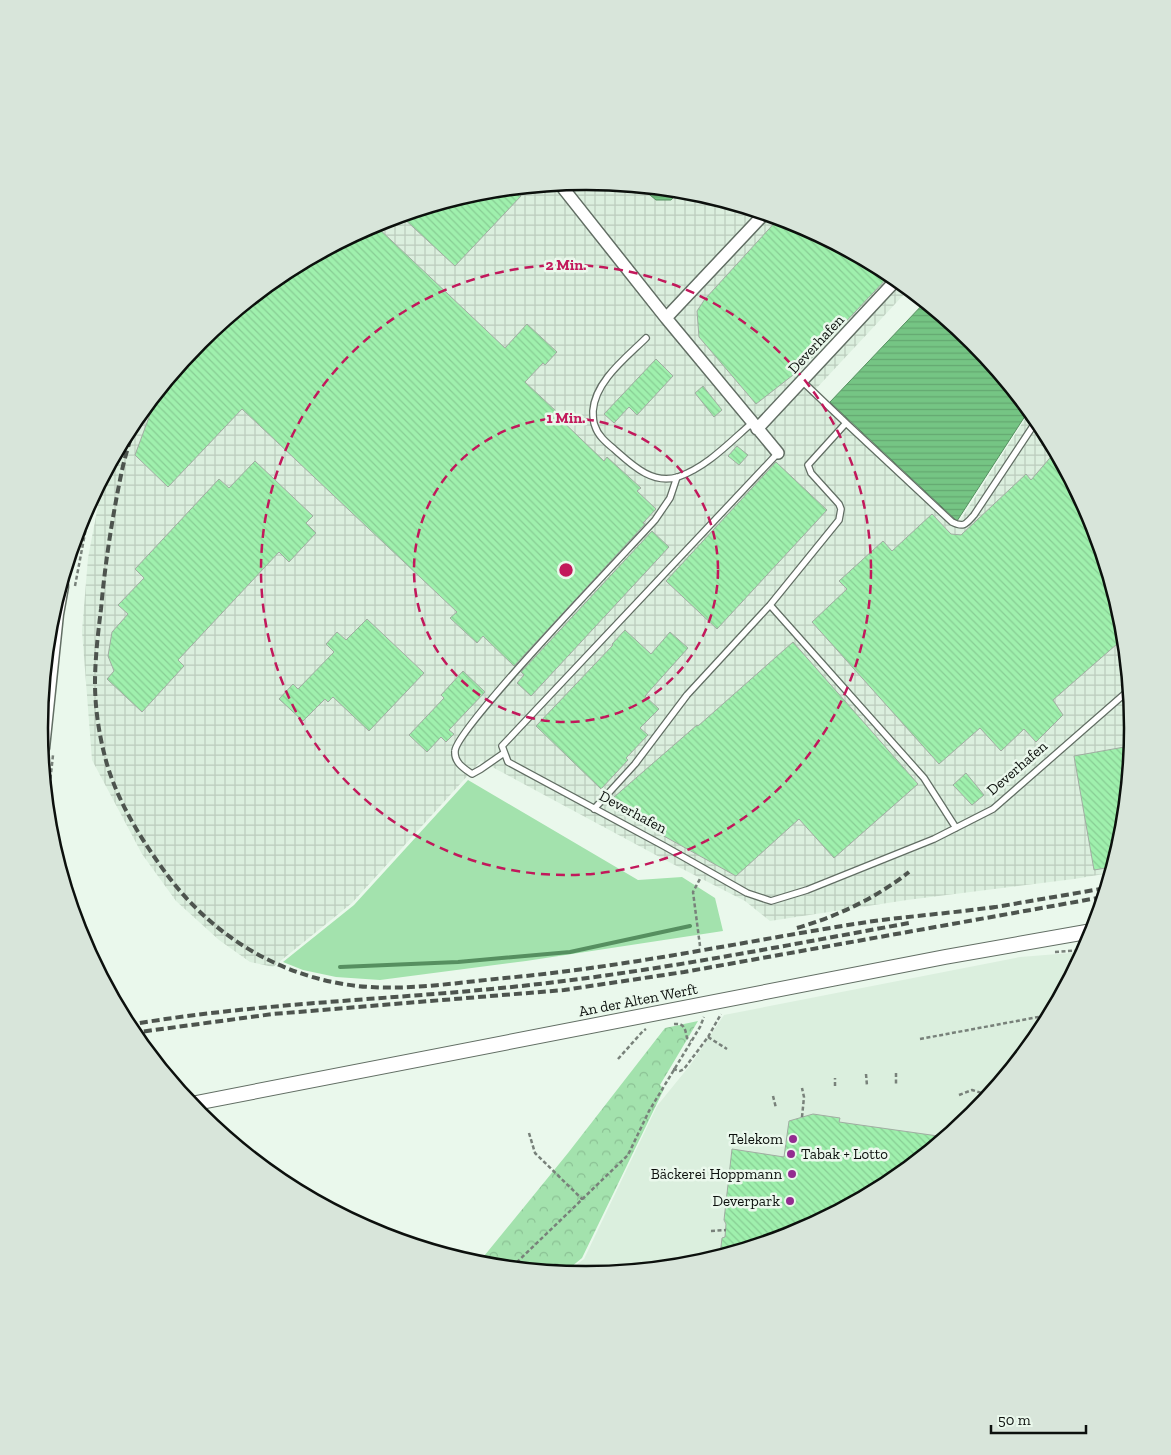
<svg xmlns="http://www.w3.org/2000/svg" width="1171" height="1455" font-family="'Zilla Slab',serif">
<defs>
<pattern id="industrial-grid" width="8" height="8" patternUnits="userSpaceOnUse" patternTransform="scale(1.25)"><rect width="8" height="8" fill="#dbefde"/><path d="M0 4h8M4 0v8" fill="none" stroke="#bbccbd"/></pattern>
<pattern id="forest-crowns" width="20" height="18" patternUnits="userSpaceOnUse" patternTransform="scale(1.25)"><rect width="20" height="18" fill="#a3e2ad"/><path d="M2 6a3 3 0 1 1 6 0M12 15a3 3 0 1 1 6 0" fill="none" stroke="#8bc194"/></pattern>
<pattern id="water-rules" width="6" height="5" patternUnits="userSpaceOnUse" patternTransform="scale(1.25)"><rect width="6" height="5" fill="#75c584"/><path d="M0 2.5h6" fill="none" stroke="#64a871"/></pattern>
<pattern id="building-back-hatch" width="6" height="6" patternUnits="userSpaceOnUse" patternTransform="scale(1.25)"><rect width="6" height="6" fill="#9ff0ad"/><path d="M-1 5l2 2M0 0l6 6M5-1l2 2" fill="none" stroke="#88cd94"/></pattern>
</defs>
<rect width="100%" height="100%" fill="#eaf8ec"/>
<path fill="#dbefde" d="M1083,952L1040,1031L972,1114L889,1182L794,1233L692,1264L585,1274L567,1272L584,1259L657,1106L691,1064L724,1015L1020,957Z"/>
<path fill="url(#industrial-grid)" d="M586,181L692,191L795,222L889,273L909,289L813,392L958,524L1030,411L1040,424L1091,519L1122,621L1132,728L1122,834L1110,873L1074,879L907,900L770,921L745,901L667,861L481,761L352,903L273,967L250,962L219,940L176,901L142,854L92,760L82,631L88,558L104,474L131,424L199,341L282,273L377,222L479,191Z"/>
<path fill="#a3e2ad" d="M468,780L638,880L682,877L715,898L723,931L526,961L380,980L336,977L303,970L283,962L354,905Z"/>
<path fill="url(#forest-crowns)" d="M698,1021L660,1085L664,1089L582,1258L565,1272L476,1263L480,1261L568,1153L665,1028Z"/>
<path fill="url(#water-rules)" stroke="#568f60" d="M639,186L680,190L671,200H656Z
M925,302L972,341L1029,410L957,521L830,402Z"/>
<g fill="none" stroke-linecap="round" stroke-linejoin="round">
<path stroke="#568f60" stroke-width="4" d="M340,967L458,962L570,952L690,926"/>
</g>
<path fill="url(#building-back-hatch)" stroke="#a1ada2" d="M512,188L521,196L455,266L400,215L479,191Z
M779,218L795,222L891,274L802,368L756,404L699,337L697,311L705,299Z
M374,224L505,348L527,324L557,352L545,365L543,363L525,382L557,412L555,414L604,461L607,457L641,488L637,491L656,509L643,523L645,524L514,666L483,636L477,643L450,618L457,612L242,409L168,487L135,455L155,401L246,302L282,273Z
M656,359L673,376L637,415L629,407L614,423L604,414Z
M703,386L722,410L714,417L695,393Z
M737,446L748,455L739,465L728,456Z
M1055,452L1091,519L1122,621L1125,653L1117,644L1053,700L1063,715L1036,742L1024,729L1001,751L980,728L939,764L812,622L847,589L839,581L883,541L892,551L932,514L951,534L961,535L1026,474L1031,480Z
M255,461L313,516L306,523L316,533L289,562L279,552L178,660L184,666L142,712L107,679L114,671L108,656L112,632L128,614L118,605L144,578L135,569L219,479L229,488Z
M776,462L827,510L717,629L666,581Z
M652,531L669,547L531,696L517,683L524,675L521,672Z
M367,619L424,673L369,731L333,697L328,702L325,699L303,721L279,699L293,684L298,689L334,652L326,644L337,632L346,640Z
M625,630L651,654L670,632L688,648L645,696L659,709L640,728L648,735L626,758L628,760L601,789L536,726L613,645L612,644Z
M793,642L918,784L834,858L799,819L736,876L606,804L697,725L698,726Z
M463,671L485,692L449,730L454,734L446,742L441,737L427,752L409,735L444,698L441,695Z
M1130,746L1122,834L1112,867L1094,870L1074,756Z
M966,773L984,795L972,805L953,785Z
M813,1114L840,1118L839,1122L945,1137L889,1182L794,1233L720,1255L722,1238L725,1237L726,1224L724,1220L732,1149L784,1157L789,1121Z"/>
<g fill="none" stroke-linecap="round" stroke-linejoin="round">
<g stroke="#626e64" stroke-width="8">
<path id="service" d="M646,338C627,357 595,381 593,411C593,415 593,422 595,426C598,436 607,443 614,449C632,465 652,485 678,477C707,467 730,442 752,423
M846,423L952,522C964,528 966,524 974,515L1037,420
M778,453L502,746L508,762L664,846L747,893L771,901L807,890L934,839L993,809L1129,690
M770,605L924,778L956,828
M504,753L481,769L472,774C463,768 454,762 455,751C456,728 628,550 655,520L670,498L677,477
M594,809L635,764L687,695L770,605L839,520L841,509L839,504L811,473L808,465L846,423L802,381
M579,1274H588"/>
</g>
<g stroke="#626e64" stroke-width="14">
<path id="minor" d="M559,183L666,318L778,453
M666,318L765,213
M757,429L897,279"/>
</g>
<g stroke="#626e64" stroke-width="16">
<path id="tertiary" d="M191,1104L945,957L1092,931"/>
</g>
<g stroke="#626e64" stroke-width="19">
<path id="secondary" d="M41,748L55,614L60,586"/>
</g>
<path stroke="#78817a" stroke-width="2.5" stroke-dasharray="4 2.5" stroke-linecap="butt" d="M75,586L92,496
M47,811L53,755
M700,946L693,892L701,877
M1055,952L1084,950
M674,1024C685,1023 685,1029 687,1038L691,1041
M708,1037L727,1049
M920,1039L1049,1015
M618,1059L643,1031L646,1029
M673,1069L680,1071L684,1069L708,1037L721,1014
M896,1073V1086
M866,1074L867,1086
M835,1086V1078
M959,1095L972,1090L988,1095
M773,1096L776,1108
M802,1117L804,1097L802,1088
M529,1133L535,1153L582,1199
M711,1231L726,1230
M512,1267L628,1155L649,1111L700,1027L704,1017"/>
<use href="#service" stroke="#fff" stroke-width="5.5"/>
<use href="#minor" stroke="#fff" stroke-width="11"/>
<use href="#tertiary" stroke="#fff" stroke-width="14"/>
<use href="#secondary" stroke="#fff" stroke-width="16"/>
<path stroke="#4d544e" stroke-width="4" stroke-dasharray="8 4" stroke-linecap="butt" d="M137,416C132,435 125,455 121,475C112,519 105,564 101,609C98,633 95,659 95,683C95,708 99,734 105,757C116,800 142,841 168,876C211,933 272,972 343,984C396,993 452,983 505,978C627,967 746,941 867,922C910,916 953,913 995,907
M990,908L1106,888
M797,928C838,916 876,898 909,872
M128,1025C261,1002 396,1000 530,985C657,971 783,946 909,923
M132,1033L273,1014L564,990L684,972L1103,897"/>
</g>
<g fill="none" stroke="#c2185b" stroke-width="2.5" stroke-dasharray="9 6">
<circle cx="566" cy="570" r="152"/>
<circle cx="566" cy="570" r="305"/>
</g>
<g fill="#932c90" stroke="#eaf8ec" stroke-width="2">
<circle cx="793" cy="1139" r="5"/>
<circle cx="791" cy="1154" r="5"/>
<circle cx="792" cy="1174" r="5"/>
<circle cx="790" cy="1201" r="5"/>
</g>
<g text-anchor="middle" stroke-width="5" stroke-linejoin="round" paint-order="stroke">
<g font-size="15" fill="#0c100d" stroke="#eaf8ec">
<text transform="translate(816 344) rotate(-47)" y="5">Deverhafen</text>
<text transform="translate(1017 768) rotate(-41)" y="5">Deverhafen</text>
<text transform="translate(633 812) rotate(28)" y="5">Deverhafen</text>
<text transform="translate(638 1000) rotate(-11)" y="5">An der Alten Werft</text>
</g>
<g font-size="15" fill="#0c100d" stroke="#eaf8ec" text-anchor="end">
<text x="783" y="1144">Telekom</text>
<text x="801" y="1159" text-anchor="start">Tabak + Lotto</text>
<text x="782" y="1179">Bäckerei Hoppmann</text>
<text x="780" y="1206">Deverpark</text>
</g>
</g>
<path d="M0 0H1171V1455H0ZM48 728a538 538 0 1 1 1076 0a538 538 0 1 1-1076 0Z" fill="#d8e5da" fill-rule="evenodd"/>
<path fill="none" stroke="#0c100d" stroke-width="2.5" d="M48 728a538 538 0 1 1 1076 0a538 538 0 1 1-1076 0Z"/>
<circle cx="566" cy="570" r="8" fill="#c2185b" stroke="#eaf8ec" stroke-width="2.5"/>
<g font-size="15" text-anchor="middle" font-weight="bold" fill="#c2185b" stroke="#eaf8ec" stroke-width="5" stroke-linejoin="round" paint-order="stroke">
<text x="566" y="270">2 Min.</text>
<text x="566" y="423">1 Min.</text>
</g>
<path d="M991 1425v8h95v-8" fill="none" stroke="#0c100d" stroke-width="2.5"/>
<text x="998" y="1425" font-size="15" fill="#0c100d" stroke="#eaf8ec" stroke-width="4" paint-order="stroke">50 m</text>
</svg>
